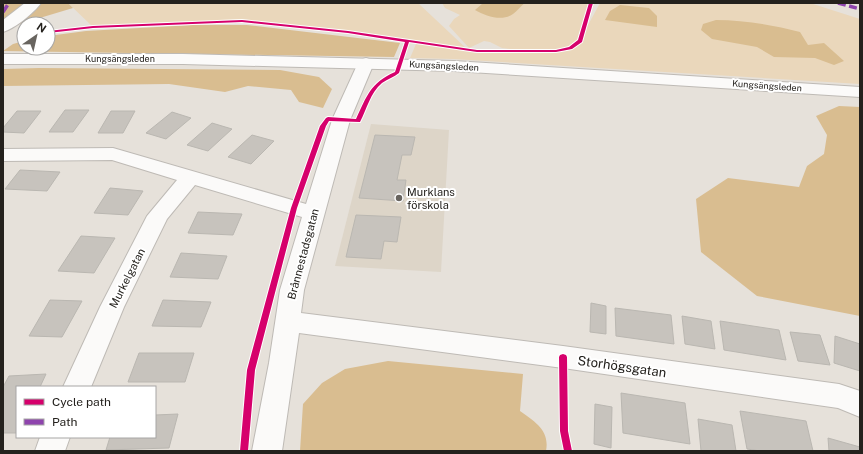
<svg xmlns="http://www.w3.org/2000/svg" width="863" height="454" font-family="'Public Sans',sans-serif">
<rect width="100%" height="100%" fill="#e6e1da"/>
<path fill="#ddd5c8" d="M371,124L449,130L441,272L335,266Z"/>
<path fill="#ead7bb" d="M68,3H418L467,49L477,51L519,50L502,48L490,42L484,41L469,48L449,26L454,19L460,15L445,8L442,3H483L476,10L519,8L525,3H591L581,38L600,3H810L860,19V84L453,59L410,58L416,44L444,46L348,32L242,21L93,27Z"/>
<path fill="#d9bd90" d="M3,3H68L73,8L3,29Z
M483,3H525C521,6 517,11 513,14C502,22 486,16 475,10Z
M620,5L649,8L657,16V27L605,20L610,11Z
M716,20C744,20 773,25 800,32L808,45L824,43L844,61L834,65L815,58L774,57L757,47L712,39L701,30L703,24Z
M193,25H247L400,43L394,57L3,51L13,44L24,41V48H48V36L86,31Z
M39,68L280,70L319,77L332,89L323,108L299,102L291,90L248,86L225,92L169,84L3,86V69Z
M839,106L860,107V316L757,296L701,252L696,199L728,178L799,187L807,166L824,154L827,135L816,116Z
M388,361L523,374L520,411C535,422 550,430 546,451H300L303,404L322,383L345,369Z"/>
<path fill="#c7c3bd" stroke="#bab7b1" d="M65,110H89L73,132H49Z
M17,111H41L24,133L3,132V128Z
M111,111H135L123,133H98Z
M172,112L191,118L166,139L146,133Z
M212,123L232,129L208,151L187,145Z
M252,135L274,141L251,164L228,157Z
M375,135L415,137L411,155H402L397,180H406L403,201L359,198Z
M20,170L60,172L47,191L5,189Z
M110,188L143,191L128,215L94,213Z
M198,212L242,214L233,235L188,233Z
M356,215L401,217L397,242L384,241L381,259L346,257Z
M81,236L115,238L94,273L58,271Z
M181,253L227,256L218,279L170,277Z
M50,300L82,301L62,337L29,336Z
M163,300L211,302L201,327L152,326Z
M591,303L606,306V334L590,332Z
M615,308L671,315L674,344L616,336Z
M682,316L711,321L715,349L685,344Z
M720,321L779,330L786,360L724,350Z
M790,332L820,335L830,365L798,361Z
M835,336L860,344V371L834,363Z
M139,353H194L185,382H128Z
M46,374L40,387H17V433H3V387L9,376Z
M621,393L685,403L690,444L623,433Z
M595,404L612,407L611,448L594,444Z
M740,411L806,421L813,451H760L747,449Z
M178,414L169,448L106,450L110,437H155V415Z
M698,419L732,425L736,451H701Z
M828,438L860,447V451H829Z"/>
<g fill="none" stroke-linecap="round" stroke-linejoin="round">
<g stroke="#bebab5" stroke-width="2">
<path id="street" d="M25,3H41C34,13 14,29 3,32V20Z
M366,58L372,60L374,63L350,120L304,290L301,313L563,346L839,384L860,391V417L838,408L563,368L299,333L282,451H252L269,363L280,290L302,217L195,185L167,219L124,307L91,387H63L100,307L147,216L177,180L112,160L3,161V149L113,148L306,204L332,120L358,63L360,60Z
M40,437H70L65,451H35Z"/>
</g>
<g stroke="#bebab5" stroke-width="2">
<path id="secondary" d="M3,54H183L454,61L860,87V97L454,71L183,64H3Z"/>
</g>
<use href="#street" fill="#fbfaf9" fill-rule="evenodd"/>
<use href="#secondary" fill="#fbfaf9" fill-rule="evenodd"/>
<path stroke="#8e44ad" stroke-width="3.5" stroke-dasharray="8 3.5" stroke-linecap="butt" d="M838,3L860,9
M3,12L9,3"/>
<g stroke="#fff" stroke-width="2">
<path id="cycleway" d="M589,3H593L582,42L572,49L556,52H477L409,42L399,73C394,77 388,79 382,83C370,93 367,109 360,122L329,121L326,126L297,208L255,370L248,451H240L247,370L291,208L320,126L326,118L328,117L356,119C367,96 370,83 395,72L405,42L348,33L242,22L93,28L48,33V31L93,26L242,20L348,31L477,50H556L569,47L578,40Z
M563,354L566,355L567,357L568,431L572,451H564L560,431L559,357L560,355Z"/>
</g>
<use href="#cycleway" fill="#d6006c" fill-rule="evenodd"/>
</g>
<circle fill="#68645f" stroke="#fff" stroke-width="1.5" cx="399" cy="198" r="4"/>
<g text-anchor="middle" stroke-width="4" stroke-linejoin="round" paint-order="stroke">
<g font-size="9" fill="#24211d" stroke="#fff">
<text x="120" y="62">Kungsängsleden</text>
<text transform="translate(444 66) rotate(3)" y="3">Kungsängsleden</text>
<text transform="translate(767 86) rotate(4)" y="3">Kungsängsleden</text>
</g>
<g font-size="11" fill="#24211d" stroke="#fff" text-anchor="start">
<text x="407" y="196">Murklans<tspan x="407" dy="13">förskola</tspan></text>
</g>
<g font-size="11" fill="#24211d" stroke="#fff">
<text transform="translate(303 254) rotate(-75)" y="4">Brånnestadsgatan</text>
<text transform="translate(127 278) rotate(-63)" y="4">Murkelgatan</text>
</g>
<g font-size="13" fill="#24211d" stroke="#fff">
<text transform="translate(622 366) rotate(8)" y="5">Storhögsgatan</text>
</g>
</g>
<rect width="863" height="454" fill="none" stroke="#24211d" stroke-width="8"/>
<rect x="16" y="386" width="140" height="52" fill="#ffffff" stroke="#a7a6a5"/>
<rect x="24" y="399" width="20" height="6" fill="#d6006c" stroke="#a7a6a5"/>
<text x="52" y="406" font-size="12" fill="#24211d">Cycle path</text>
<rect x="24" y="419" width="20" height="6" fill="#8e44ad" stroke="#a7a6a5"/>
<text x="52" y="426" font-size="12" fill="#24211d">Path</text>
<g transform="translate(36 36) rotate(34)"><circle r="19" fill="#ffffff" stroke="#a7a6a5"/>
<path d="M0-3L7 15L0 10L-7 15Z" fill="#68645f"/>
<text y="-6" font-size="11" font-weight="bold" text-anchor="middle" fill="#24211d">N</text>
</g>
</svg>
